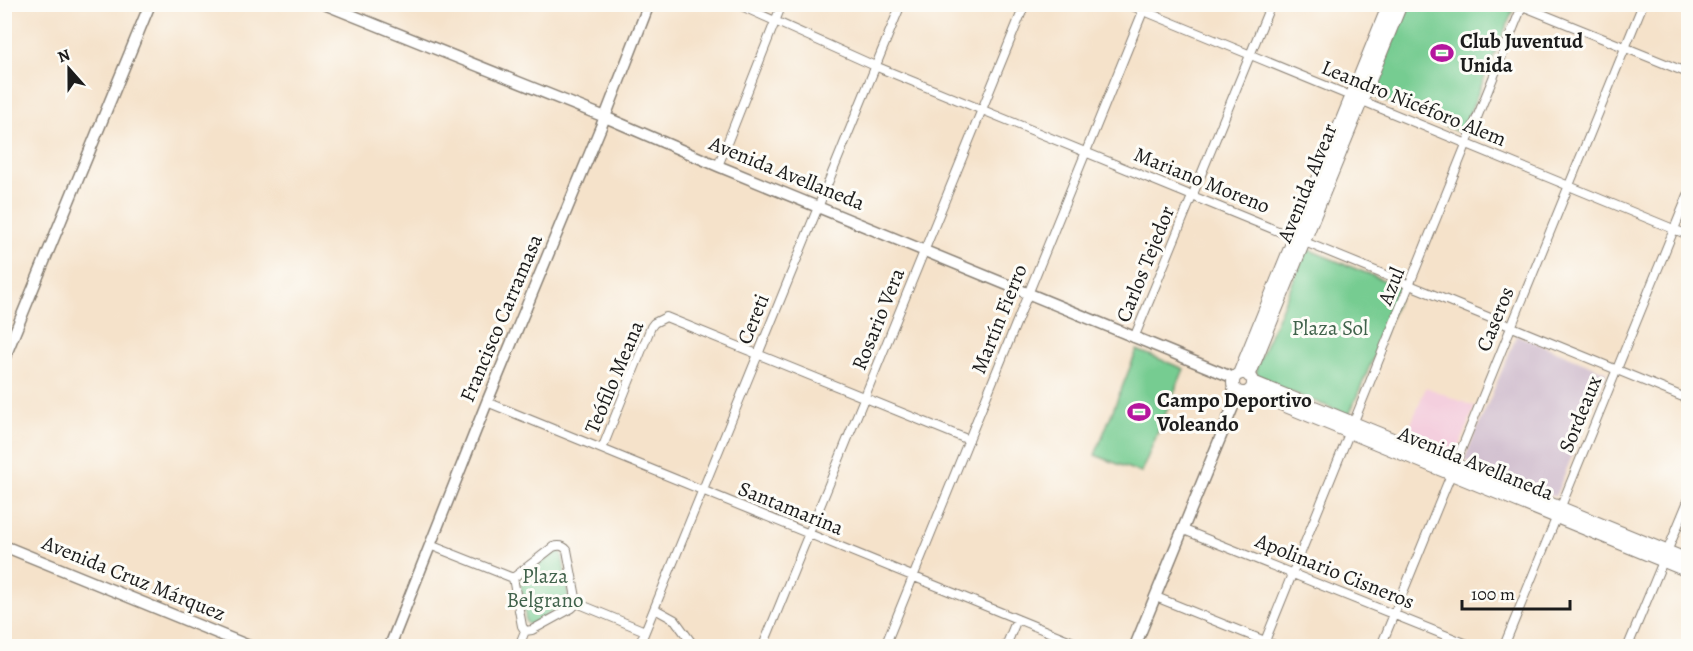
<svg xmlns="http://www.w3.org/2000/svg" width="1693" height="651" font-family="Alegreya,serif">
<rect width="100%" height="100%" fill="#fdfcf7"/>
<filter id="ink" filterUnits="userSpaceOnUse"><feTurbulence type="fractalNoise" baseFrequency=".0167" numOctaves="2"/><feDisplacementMap in="SourceGraphic" scale="12" xChannelSelector="R" yChannelSelector="G"/><feConvolveMatrix kernelMatrix="1 2 1 2 8 2 1 2 1" color-interpolation-filters="sRGB"/></filter>
<filter id="wash" filterUnits="userSpaceOnUse"><feTurbulence type="fractalNoise" baseFrequency=".008" numOctaves="4" result="noise"/><feDisplacementMap in="SourceGraphic" scale="24" xChannelSelector="R" yChannelSelector="G"/><feGaussianBlur stdDeviation="1.35" result="paint"/><feColorMatrix in="noise" values="0 0 0 0 0 0 0 0 0 0 0 0 0 0 0 0 0 1.4 0 .05"/><feComposite in="paint" operator="in"/></filter>
<g filter="url(#wash)">
<rect width="100%" height="100%" fill="#f5e2ca"/>
<path fill="#f4cfde" d="M1426,387L1475,407L1455,456L1406,436Z"/>
<path fill="#d0bdce" d="M1517,335L1607,372L1555,497L1464,460Z"/>
<path fill="#76cc91" stroke="#497456" stroke-width="1.5" d="M1409,5H1497L1513,11L1461,133L1370,95Z
M1307,249L1403,288L1349,415L1258,379L1256,368Z
M1137,350L1184,369L1141,473L1095,455Z
M557,551L562,553L569,600L533,624H528L526,622L520,581L522,577Z"/>
</g>
<g filter="url(#ink)">
<g fill="none" stroke-linecap="round" stroke-linejoin="round">
<g stroke="#887f73" stroke-width="10">
<path id="minor" d="M737,4L875,66L1688,399
M1127,4L1688,235
M1520,5L1688,73
M718,166L782,4
M1134,338L1271,4
M487,402L1083,646
M602,449L651,327L654,323L666,317L969,440
M1184,530L1472,646
M430,545L513,578L522,626L525,631L532,630L572,608L577,603L645,631
M513,578L553,547C559,545 563,545 567,550L577,603
M1156,597L1277,646
M655,609L675,620L694,646
M519,646L525,631
M639,646L901,4
M763,646L1025,4
M885,646L1146,4
M1006,646L1017,619
M1263,646L1523,4
M1381,646L1643,4
M1504,646L1688,195
M1628,646L1688,501"/>
</g>
<g stroke="#887f73" stroke-width="13">
<path id="tertiary" d="M324,4L605,117L718,166L1234,378
M4,359L150,4
M4,546L249,646
M390,646L487,402L605,117L649,4
M1135,646L1239,392"/>
</g>
<g stroke="#887f73" stroke-width="14">
<path id="secondary" d="M1233 383a10 10 0 1 1 20 0a10 10 0 1 1-20 0Z
M1239,374L1389,4
M1249,376L1401,4
M1253,382L1688,560
M1249,391L1688,571"/>
</g>
<use href="#minor" stroke="#fff" stroke-width="8"/>
<use href="#tertiary" stroke="#fff" stroke-width="10"/>
<use href="#secondary" stroke="#fff" stroke-width="12"/>
</g>
</g>
<defs>
<g id="stadium-bare" transform="scale(1.8)"><path d="M0-5a6.5 5 0 1 0 0 10a6.5 5 0 1 0 0-10ZM-3.5-1.8h7v3.6h-7Z" fill="#b5179e" stroke="#fdfcf7" stroke-width="2.5" paint-order="stroke"/></g>
</defs>
<g fill-rule="evenodd">
<use href="#stadium-bare" x="1442" y="53"/>
<use href="#stadium-bare" x="1139" y="412"/>
</g>
<g text-anchor="middle" stroke-width="6" stroke-linejoin="round" paint-order="stroke">
<g font-size="21" font-weight="bold" fill="#1c1c1c" stroke="#fdfcf7" text-anchor="start">
<text x="1460" y="48">Club Juventud<tspan x="1460" dy="24">Unida</tspan></text>
<text x="1157" y="407">Campo Deportivo<tspan x="1157" dy="24">Voleando</tspan></text>
</g>
<g font-size="21" fill="#1c1c1c" stroke="#fdfcf7">
<text transform="translate(1414 103) rotate(22)" y="7">Leandro Nicéforo Alem</text>
<text transform="translate(787 173) rotate(22)" y="7">Avenida Avellaneda</text>
<text transform="translate(1202 180) rotate(22)" y="7">Mariano Moreno</text>
<text transform="translate(1307 183) rotate(-68)" y="7">Avenida Alvear</text>
<text transform="translate(1145 264) rotate(-68)" y="7">Carlos Tejedor</text>
<text transform="translate(1391 286) rotate(-68)" y="7">Azul</text>
<text transform="translate(501 318) rotate(-67)" y="7">Francisco Carramasa</text>
<text transform="translate(753 319) rotate(-68)" y="7">Cereti</text>
<text transform="translate(878 319) rotate(-68)" y="7">Rosario Vera</text>
<text transform="translate(999 319) rotate(-68)" y="7">Martín Fierro</text>
<text transform="translate(1495 319) rotate(-68)" y="7">Caseros</text>
<text transform="translate(614 377) rotate(-67)" y="7">Teófilo Meana</text>
<text transform="translate(1580 414) rotate(-68)" y="7">Sordeaux</text>
<text transform="translate(1476 463) rotate(22)" y="7">Avenida Avellaneda</text>
<text transform="translate(791 508) rotate(22)" y="7">Santamarina</text>
<text transform="translate(1335 571) rotate(22)" y="7">Apolinario Cisneros</text>
<text transform="translate(134 578) rotate(22)" y="7">Avenida Cruz Márquez</text>
</g>
<g font-size="21" fill="#40624b" stroke="#fdfcf7">
<text x="1330" y="335">Plaza Sol</text>
<text x="545" y="583">Plaza<tspan x="545" dy="24">Belgrano</tspan></text>
</g>
</g>
<rect width="1693" height="651" fill="none" stroke="#fdfcf7" stroke-width="24"/>
<g transform="translate(69 69) rotate(339)" stroke="#fdfcf7" stroke-width="4.5" paint-order="stroke">
<path d="M0-4.5L10 22L0 15L-10 22Z" fill="#1c1c1c"/>
<text y="-9" font-size="16" font-weight="bold" text-anchor="middle" fill="#1c1c1c">N</text>
</g>
<path d="M1462 600v9h108v-9" fill="none" stroke="#1c1c1c" stroke-width="3"/>
<text x="1471" y="600" font-size="18" fill="#1c1c1c" stroke="#fdfcf7" stroke-width="4.5" paint-order="stroke">100 m</text>
</svg>
